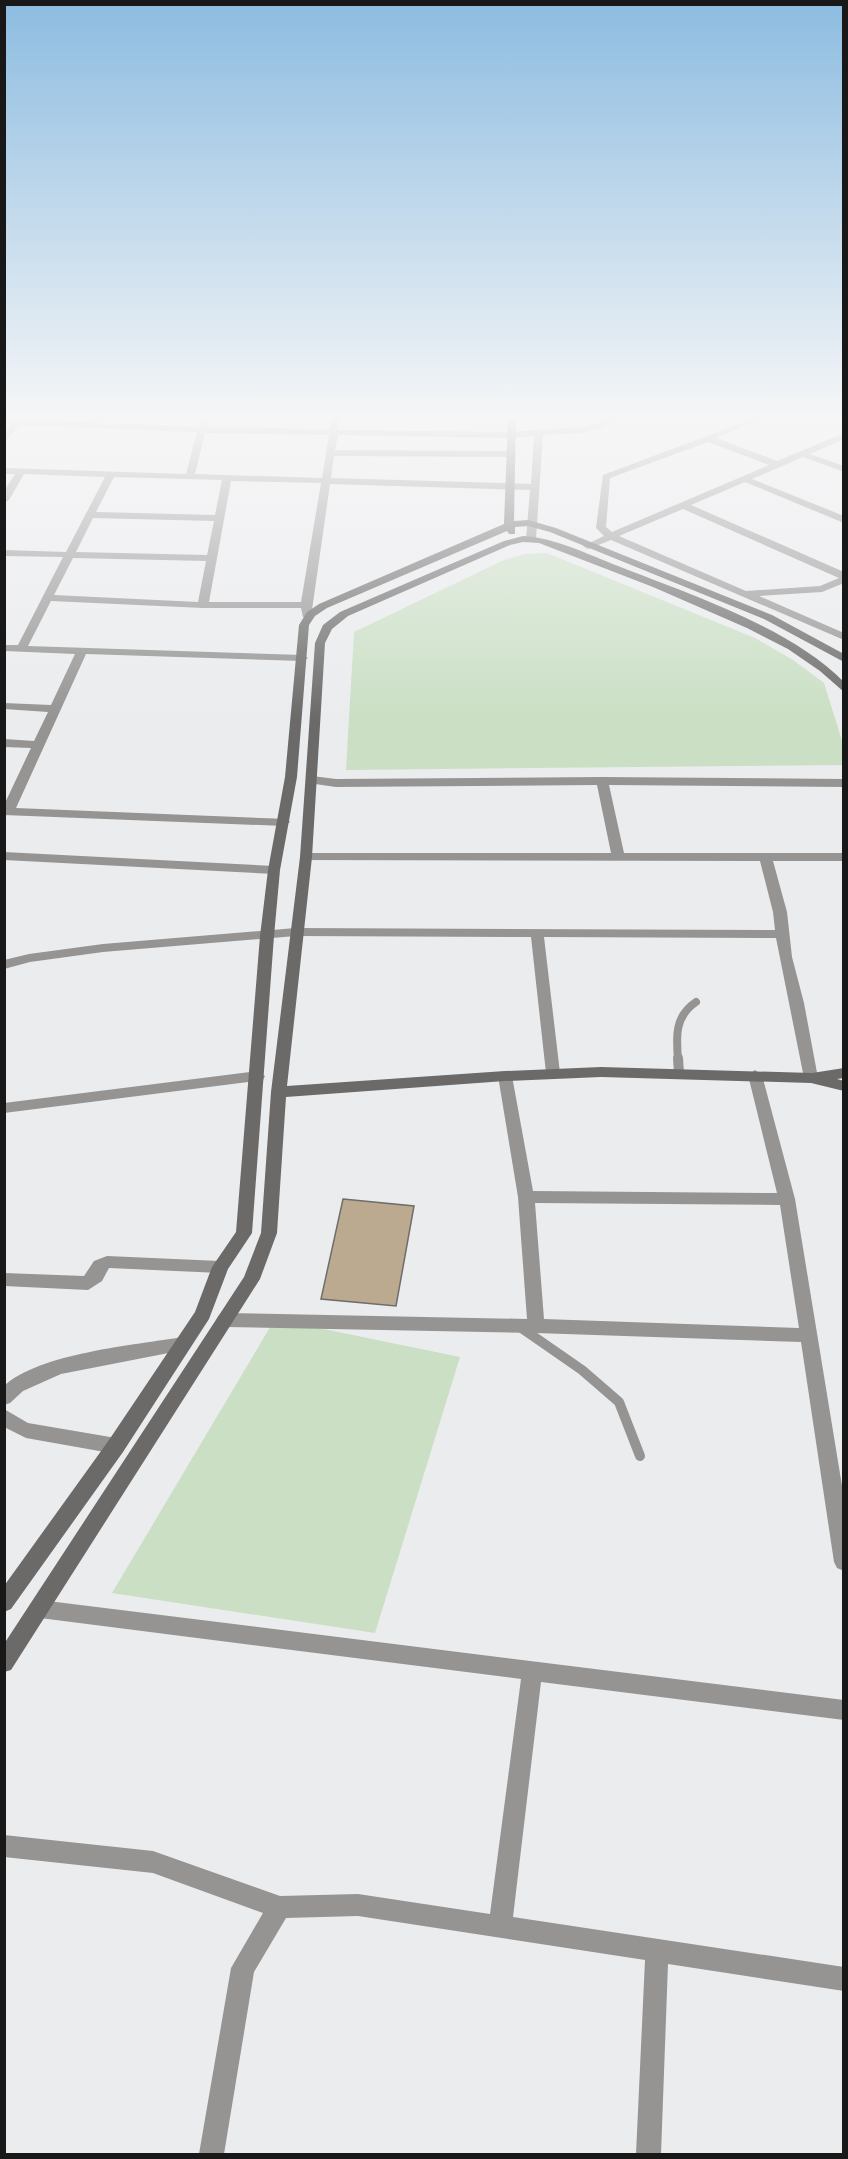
<svg xmlns="http://www.w3.org/2000/svg" width="848" height="2159" font-family="'Archivo Narrow',sans-serif">
<rect width="100%" height="100%" fill="#ebecee"/>
<path fill="#cadfc4" d="M547,553L755,638L793,660L824,683L843,744V765L346,770L354,632L504,560L525,554Z
M275,1319L460,1357L375,1633L112,1593Z"/>
<path fill="#bbaa8f" stroke="#6e6d6b" stroke-width="1.5" d="M343,1199L414,1206L396,1306L321,1299Z"/>
<g fill="none" stroke-linecap="round" stroke-linejoin="round">
<path stroke="#959493" stroke-width="8" d="M678,1059C676,1036 675,1016 696,1002"/>
<path stroke="#959493" stroke-width="10" d="M678,1058L679,1073
M520,1327L582,1370L619,1402L640,1456"/>
<path fill="#959493" fill-rule="evenodd" d="M18,417H24V420L198,427L201,417H209L207,427L330,429L332,417H340L338,430L512,432L588,426L601,423L608,417H617C600,436 568,433 543,435L536,539L531,542L526,539L530,490L330,484L311,617H303L301,608H203L51,601L28,646L303,655L308,658L303,661L86,654L16,808L288,819L290,822L284,826L4,815V805L31,748L4,747V739L34,741L48,712L4,709V703L51,705L75,654L4,651V645H18L63,557L4,556V550L66,552L105,477L24,474L9,500L4,503V491L15,474H4V468L186,474L197,432L20,425L4,442V433L11,425H4V419L15,420ZM205,433L329,435L322,478L195,474ZM338,435L512,438L534,436L531,484L331,478L334,456L511,457L515,454L511,451L335,450ZM114,477L222,480L215,515L96,512ZM231,481L321,483L301,602H209ZM93,518L214,521L207,555L76,552ZM73,558L206,561L198,602L54,595Z
M757,417H768L716,438L777,461L844,433V439L810,454L844,466V472L803,457L752,479L844,516V523L745,482L691,505L844,572V583L822,592L759,596L844,633V640L611,540L588,549L583,546L604,536L596,528L603,475ZM708,442L769,465L612,532L606,527L610,478ZM683,509L839,578L820,586L746,591L619,536Z
M312,776L336,779L602,777L844,779V787L609,785L624,853H844V861H773L787,912L792,957L804,1003L818,1078L811,1083L804,1078L776,938L544,937L560,1073L553,1078L546,1073L531,937L296,936L103,952L30,962L4,969V960L29,954L103,944L296,928L775,930L773,912L760,861L301,860L300,857L301,854L306,853H611L597,785L336,787L308,783L306,780Z
M4,852L274,866L280,870L274,874L4,860Z
M755,1070L762,1075L795,1199L844,1498V1571L837,1568L834,1562L801,1342L536,1333L225,1327L219,1325L216,1320L219,1315L225,1313L527,1319L518,1197L498,1076L500,1072L505,1071L512,1076L533,1191L777,1193L748,1075ZM535,1203L780,1205L799,1328L544,1319Z
M258,1071L265,1076L263,1080L4,1113V1103Z
M107,1256L220,1261L226,1262L228,1267L226,1272L220,1273L109,1268L102,1281L88,1290L4,1286V1273L84,1276L94,1261Z
M183,1337L189,1339L192,1344L189,1349L61,1374L23,1391L10,1403L4,1405V1386C40,1353 135,1345 183,1337Z
M4,1409L28,1423L116,1438L123,1440L125,1446L123,1452L116,1454L26,1438L4,1427Z
M40,1600L844,1700V1720L541,1682L513,1917L844,1967V1991L668,1964L661,2154H636L645,1960L358,1916L286,1918L254,1972L224,2154H199L231,1968L263,1913L153,1873L4,1857V1835L153,1851L280,1896L358,1894L490,1914L521,1679L40,1618L33,1615L30,1609L33,1603Z"/>
<path fill="#6b6a69" fill-rule="evenodd" d="M508,417H516L514,521L528,520L556,528L772,615L844,654V662L764,619L550,532L528,526L515,527V534H509L507,531L327,608L315,616L309,625L297,777L280,870L274,936L252,1233L228,1269L209,1319L123,1452L11,1609L4,1612V1586L109,1440L195,1312L212,1267L236,1232L260,936L268,870L285,777L299,625L307,612L319,604L504,524Z
M523,536C556,538 587,554 618,566C689,594 790,627 844,682V692L820,671L788,649L747,628L653,587L539,543L523,542L510,545L348,616L332,629L325,643L312,857L287,1086L505,1071L601,1067L812,1073L844,1068V1078L837,1079L844,1081V1091L811,1083L601,1077L505,1081L286,1097L277,1233L260,1279L11,1670L4,1672V1644L244,1277L261,1233L271,1092L300,857L315,643L323,625L340,612L504,541Z"/>
</g>
<linearGradient id="sky" x2="0" y2="1"><stop stop-color="#8cbce0"/><stop offset="0.58" stop-color="#f6f6f7"/><stop offset="1" stop-color="#f6f6f7" stop-opacity="0"/></linearGradient>
<rect width="848" height="719" fill="url(#sky)"/>
<rect width="848" height="2159" fill="none" stroke="#181819" stroke-width="12"/>
</svg>
